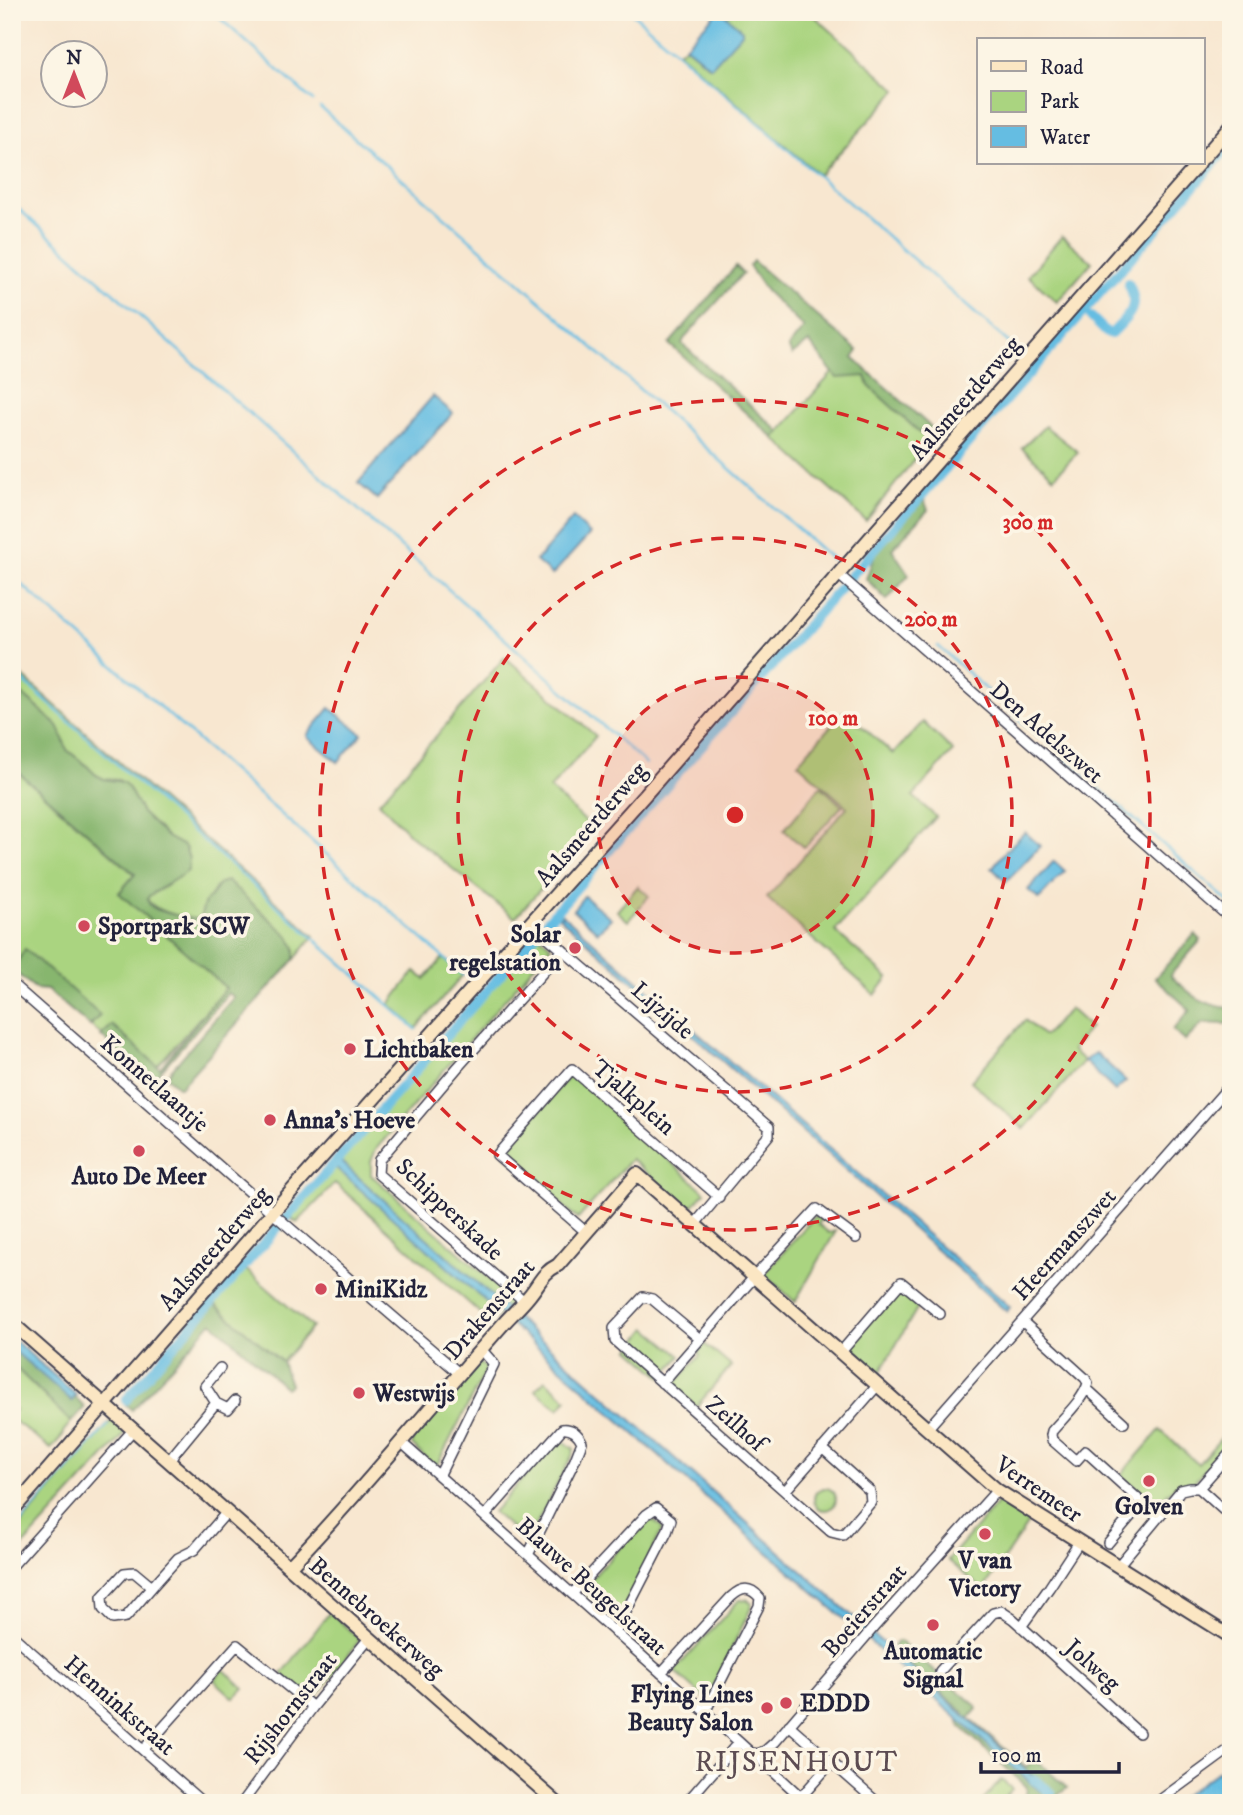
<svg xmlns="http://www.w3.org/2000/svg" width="1243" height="1815" font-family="'IM FELL DW Pica',serif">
<rect width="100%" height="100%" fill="#fcf5e5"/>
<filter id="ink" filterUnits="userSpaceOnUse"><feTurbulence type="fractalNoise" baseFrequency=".0143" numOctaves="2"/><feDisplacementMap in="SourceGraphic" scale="14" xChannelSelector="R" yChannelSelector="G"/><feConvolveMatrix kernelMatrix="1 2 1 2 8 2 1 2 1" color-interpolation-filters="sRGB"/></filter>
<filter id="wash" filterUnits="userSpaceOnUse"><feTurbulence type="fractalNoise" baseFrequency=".00686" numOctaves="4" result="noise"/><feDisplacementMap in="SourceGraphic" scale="28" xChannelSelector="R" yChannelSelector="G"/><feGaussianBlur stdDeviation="1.57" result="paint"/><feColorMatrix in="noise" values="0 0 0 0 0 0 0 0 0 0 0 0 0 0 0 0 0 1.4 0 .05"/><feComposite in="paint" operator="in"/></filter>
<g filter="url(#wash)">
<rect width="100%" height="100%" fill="#f8e7d0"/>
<path fill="#aad480" stroke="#667b5e" stroke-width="2" d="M722,12H810L897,90L819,175L678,52L685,46L709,66H712L742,30Z
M1062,236L1092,262L1057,302L1028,276Z
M833,372L866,376L869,386L929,441L866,521L774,438Z
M1045,426L1078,452L1054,477L1022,448Z
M505,657L596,736L550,789L594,829L515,918L410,835L379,802Z
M12,667L314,936L295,959V948L213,894C203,904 206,910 199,920C185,919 153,911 147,899L149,896L166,886L189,859L185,847L167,837L142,813L128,787L119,780L104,779L96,775L86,765L67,750L42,711L22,694L12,688Z
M843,712L863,727L893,754L923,722L953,751L913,796L936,817L835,931L888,978L875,995L767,898L847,807L798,763Z
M12,767L135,875L119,893L226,988L149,1075L12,959Z
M822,787L842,806L806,846L803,847L784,830L819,788Z
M638,886L649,896L628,921L617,911Z
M536,932L551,946L376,1149L371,1162V1175L377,1180L511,1298L508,1306L490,1322L335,1183L297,1223L288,1216Z
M443,958L463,975L416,1029L390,1004L415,971L425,979Z
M1070,1009L1090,1027L1072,1050L1084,1061L1024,1129L971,1081L1025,1020L1044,1036Z
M571,1073L705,1192L689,1210L631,1159L578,1219L503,1152Z
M815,1216L822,1219L818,1224L829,1233L836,1231L795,1302L764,1274Z
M243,1267L312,1327L282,1362L212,1302Z
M897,1293L903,1294L919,1305L878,1376L845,1347Z
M647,1328L681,1356L662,1377L630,1349Z
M705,1344L731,1366L696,1407L671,1386L670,1379L673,1376L678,1380L700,1356L698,1353Z
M479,1363L487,1368L438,1463L434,1466L412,1445V1438Z
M12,1364L71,1422L63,1432L64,1434L51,1449L12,1419V1413L15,1410L12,1408Z
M545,1380L567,1399L559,1409L535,1390Z
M112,1420L125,1431L124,1435L12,1558V1534Z
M1231,1427V1441L1193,1483C1175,1480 1167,1494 1157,1506H1153L1119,1477L1160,1430L1198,1464Z
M561,1439L574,1449L573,1454L529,1538L524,1540L493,1512L557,1440Z
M814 1499a11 11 0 1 1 22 0a11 11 0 1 1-22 0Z
M999,1501L1030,1520L983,1590L948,1560Z
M651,1518L663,1528L642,1572L616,1622L581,1590L646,1519Z
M747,1599L752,1604L751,1608L707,1700L674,1671L739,1600Z
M330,1612L359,1639V1641L315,1699H311L282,1674Z
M223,1669L244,1688L234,1698L214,1680Z
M1001,1780L1012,1789L1000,1803H984L983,1801Z"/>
<path fill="#87b66e" stroke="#546c54" stroke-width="2" d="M753,261L858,351L853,358L940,435L929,441L869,386L866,376L837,378L809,342L792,355L788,347L804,328L766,291L749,266Z
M736,266L743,273L684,339L682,344L780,432L774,438L669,344Z
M924,499L928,510L892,549L909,575L887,600L866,579L875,553Z
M12,688L22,694L59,727L67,750L86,765L96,775L104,779L123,782L128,787L142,813L167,837L185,847L189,859L188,871L149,896L147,899C150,905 149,905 154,908C162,912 189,919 199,919C203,913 202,908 205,902C206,900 208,899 210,897C217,889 215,883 227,881L289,936L295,948V959L180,1087H178L166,1076L234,997L228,993L152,1081L101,1036L112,1025L160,1068L226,988L119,893L135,874L12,767Z
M1195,934L1201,940L1172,973L1171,976C1191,995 1203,1006 1231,1008V1023L1223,1024L1203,1023L1185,1041L1173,1030L1190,1010L1155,978Z
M25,949L100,1015L90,1026L47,990L36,989L12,970Z
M212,1302L282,1362L290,1385L286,1388L212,1322L132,1410L124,1403Z
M16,1351L72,1400L75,1397L85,1407L71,1422L12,1364V1356Z
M899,1641L975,1705L977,1709L969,1718L1026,1767L1035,1759L1067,1788L1048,1803H1022L1027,1790L1026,1786L960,1726L959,1720L964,1713L892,1649L896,1642Z"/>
<path fill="#65bde2" stroke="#44708e" stroke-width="2" d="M717,12H722L742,30V33L711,67L685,46Z
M433,396L453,413L377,499L358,483Z
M573,518L590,534L552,575L536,561Z
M330,708L362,734L338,762L308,738L307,735Z
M1025,832L1040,846L1006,882L992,868L1005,852Z
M1054,861L1065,871L1039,899L1028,890Z
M584,896L611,918L598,932L573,910Z
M562,914L1010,1307L1007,1312L559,917Z
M1096,1053L1126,1081L1115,1091L1084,1061Z
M340,1161C575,1370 811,1578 1045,1787L1041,1792L687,1481L335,1167Z
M12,1338L76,1395L72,1401L12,1349Z
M1231,1762V1803H1173Z"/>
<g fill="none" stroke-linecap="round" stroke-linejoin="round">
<path stroke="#65bde2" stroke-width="2.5" d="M213,12L313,101
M631,12L1016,349
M320,107L832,559
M12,203L646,764
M12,576L463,975
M938,646L1038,736
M12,671L416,1029
M1060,754L1231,904
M12,1532L108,1425"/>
<path stroke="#65bde2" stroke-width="10" d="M1091,317L1107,333L1111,334C1128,317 1141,307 1128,283
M126,1400L1231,144
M1035,1780L1051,1793"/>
</g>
</g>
<g filter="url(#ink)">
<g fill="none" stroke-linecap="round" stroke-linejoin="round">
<g stroke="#424051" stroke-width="12">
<path id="street" d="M839,575L1231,919
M531,923L769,1127V1135L695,1224
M12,984L276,1216L460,1374
M586,1232L497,1155L572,1069L719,1197
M524,1301L378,1174L379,1160L458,1067L563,950
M1022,1321L1085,1378L1088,1383C1084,1399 1063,1418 1052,1431L1051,1435L1052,1440L1076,1461L1085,1451L1158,1517
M700,1339L652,1299L643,1297L614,1328L615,1341L831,1532L843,1535L871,1502L870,1491L822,1448
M840,1353L901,1282L940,1314
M662,1383L755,1276L817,1209L856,1238
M1087,1389L1124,1423
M216,1403L228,1409L235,1401
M927,1429L1231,1084
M402,1443L739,1742L751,1753L759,1754
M170,1461L174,1454L216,1403L205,1386L220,1368
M439,1476L494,1364L481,1349
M1199,1488L1231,1517
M785,1491L877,1386
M485,1516L562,1429C571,1428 578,1433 582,1442L575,1460L528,1555
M1108,1543L1142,1503
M12,1566L134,1429
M1118,1566L1181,1490L1190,1488H1199L1231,1452
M134,1572L152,1587L126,1617L113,1619L103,1609L102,1597L124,1573Z
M152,1587L178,1558L194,1550L227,1512
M572,1594L646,1515L656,1508L671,1520L667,1532L615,1633
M1021,1627L1049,1588L1079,1542
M12,1635L203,1803
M940,1671L993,1613L1001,1611L1013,1619L1139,1733
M661,1673L731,1597C742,1587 750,1586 760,1598L759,1606L705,1712
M789,1725L878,1803
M143,1750L237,1645L313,1707
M759,1754L766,1750L775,1742L874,1627L997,1490
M759,1754L762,1761L801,1797L831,1763
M242,1803L313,1707L369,1638
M686,1803L739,1742
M1156,1803L1231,1748"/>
</g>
<g stroke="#424051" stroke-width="16">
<path id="secondary" d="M1203,158L1231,126
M12,1323L557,1803
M12,1511L272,1213L643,797L1199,163
M289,1567C364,1489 432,1404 504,1323C512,1314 522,1305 529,1296C540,1283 542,1273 558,1265L637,1174L997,1490L1231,1637"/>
</g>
<use href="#street" stroke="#fff" stroke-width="9"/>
<use href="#secondary" stroke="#fbe6c3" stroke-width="12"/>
</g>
</g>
<circle cx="735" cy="815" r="138" fill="#d62828" fill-opacity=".12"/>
<g fill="none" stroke="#d62828" stroke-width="3.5" stroke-dasharray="12 9">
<circle cx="735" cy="815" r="138"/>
<circle cx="735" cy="815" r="277"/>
<circle cx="735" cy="815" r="415"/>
</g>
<g fill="#d1495b" stroke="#fcf5e5" stroke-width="2.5">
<circle cx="84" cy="926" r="7"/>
<circle cx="575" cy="948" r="7"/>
<circle cx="350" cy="1049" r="7"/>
<circle cx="270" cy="1120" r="7"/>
<circle cx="139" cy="1151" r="7"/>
<circle cx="321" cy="1289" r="7"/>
<circle cx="359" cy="1393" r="7"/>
<circle cx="1149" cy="1481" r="7"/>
<circle cx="985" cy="1534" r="7"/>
<circle cx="933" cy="1625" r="7"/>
<circle cx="786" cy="1703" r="7"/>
<circle cx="767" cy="1708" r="7"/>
</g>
<g text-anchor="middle" stroke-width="7" stroke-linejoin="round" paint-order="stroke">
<g font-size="24" fill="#22223b" stroke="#fcf5e5">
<text transform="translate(965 398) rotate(-49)" y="8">Aalsmeerderweg</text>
<text transform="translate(1047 732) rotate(41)" y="8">Den Adelszwet</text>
<text transform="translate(591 824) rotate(-49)" y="8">Aalsmeerderweg</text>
<text transform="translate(663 1010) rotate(41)" y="8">Lijzijde</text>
<text transform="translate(155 1083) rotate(41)" y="8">Konnetlaantje</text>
<text transform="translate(634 1097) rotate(41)" y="8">Tjalkplein</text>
<text transform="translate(450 1209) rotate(43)" y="8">Schipperskade</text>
<text transform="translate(1064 1244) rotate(-48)" y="8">Heermanszwet</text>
<text transform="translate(214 1248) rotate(-49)" y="8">Aalsmeerderweg</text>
<text transform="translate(489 1309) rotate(-49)" y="8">Drakenstraat</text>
<text transform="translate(736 1423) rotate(41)" y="8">Zeilhof</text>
<text transform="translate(1039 1489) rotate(34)" y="8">Verremeer</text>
<text transform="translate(592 1586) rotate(42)" y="8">Blauwe Beugelstraat</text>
<text transform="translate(864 1610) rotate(-49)" y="8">Boeierstraat</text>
<text transform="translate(377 1617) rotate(41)" y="8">Bennebroekerweg</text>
<text transform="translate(1093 1665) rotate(42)" y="8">Jolweg</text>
<text transform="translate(120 1705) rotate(41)" y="8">Henninkstraat</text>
<text transform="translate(290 1708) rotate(-52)" y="8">Rijshornstraat</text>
</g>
<g font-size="24" font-weight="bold" fill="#22223b" stroke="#fcf5e5" text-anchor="start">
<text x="98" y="934">Sportpark SCW</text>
<text x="561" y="942" text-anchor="end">Solar<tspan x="561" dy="28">regelstation</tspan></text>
<text x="364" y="1057">Lichtbaken</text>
<text x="284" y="1128">Anna's Hoeve</text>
<text x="139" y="1184" text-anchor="middle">Auto De Meer</text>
<text x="335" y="1297">MiniKidz</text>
<text x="373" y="1401">Westwijs</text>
<text x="1149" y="1514" text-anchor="middle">Golven</text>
<text x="985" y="1568" text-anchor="middle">V van<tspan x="985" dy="28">Victory</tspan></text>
<text x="933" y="1659" text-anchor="middle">Automatic<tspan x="933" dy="28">Signal</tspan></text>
<text x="753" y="1702" text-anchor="end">Flying Lines<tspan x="753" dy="28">Beauty Salon</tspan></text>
<text x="800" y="1711">EDDD</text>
</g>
<g font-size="28" letter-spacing="2" fill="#5c4c52" stroke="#fcf5e5">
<text x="797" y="1771">RIJSENHOUT</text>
</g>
</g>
<circle cx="735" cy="815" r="10" fill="#d62828" stroke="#fcf5e5" stroke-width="3.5"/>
<g font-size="21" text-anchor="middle" font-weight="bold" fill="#d62828" stroke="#fcf5e5" stroke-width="7" stroke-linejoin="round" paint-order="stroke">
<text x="1028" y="529">300 m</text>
<text x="931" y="626">200 m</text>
<text x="833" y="725">100 m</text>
</g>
<rect width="1243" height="1815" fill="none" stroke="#fcf5e5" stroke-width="42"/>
<rect x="977" y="38" width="228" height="126" fill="#fcf5e5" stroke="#a5a1a1" stroke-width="2"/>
<rect x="991" y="61" width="35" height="10" fill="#fbe6c3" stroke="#a5a1a1" stroke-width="2"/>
<text x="1040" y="74" font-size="21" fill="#22223b">Road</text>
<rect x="991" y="91" width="35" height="21" fill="#aad480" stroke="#a5a1a1" stroke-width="2"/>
<text x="1040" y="108" font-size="21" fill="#22223b">Park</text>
<rect x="991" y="126" width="35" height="21" fill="#65bde2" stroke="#a5a1a1" stroke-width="2"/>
<text x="1040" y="144" font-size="21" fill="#22223b">Water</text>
<g transform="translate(74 74)"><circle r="33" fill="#fcf5e5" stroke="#a5a1a1" stroke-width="2"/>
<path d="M0-5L12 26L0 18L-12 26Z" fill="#d1495b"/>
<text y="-10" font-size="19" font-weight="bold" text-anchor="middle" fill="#22223b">N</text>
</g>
<path d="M981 1762v10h138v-10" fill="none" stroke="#22223b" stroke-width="3.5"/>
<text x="991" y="1762" font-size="21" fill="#22223b" stroke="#fcf5e5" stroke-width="5" paint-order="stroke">100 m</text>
</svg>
